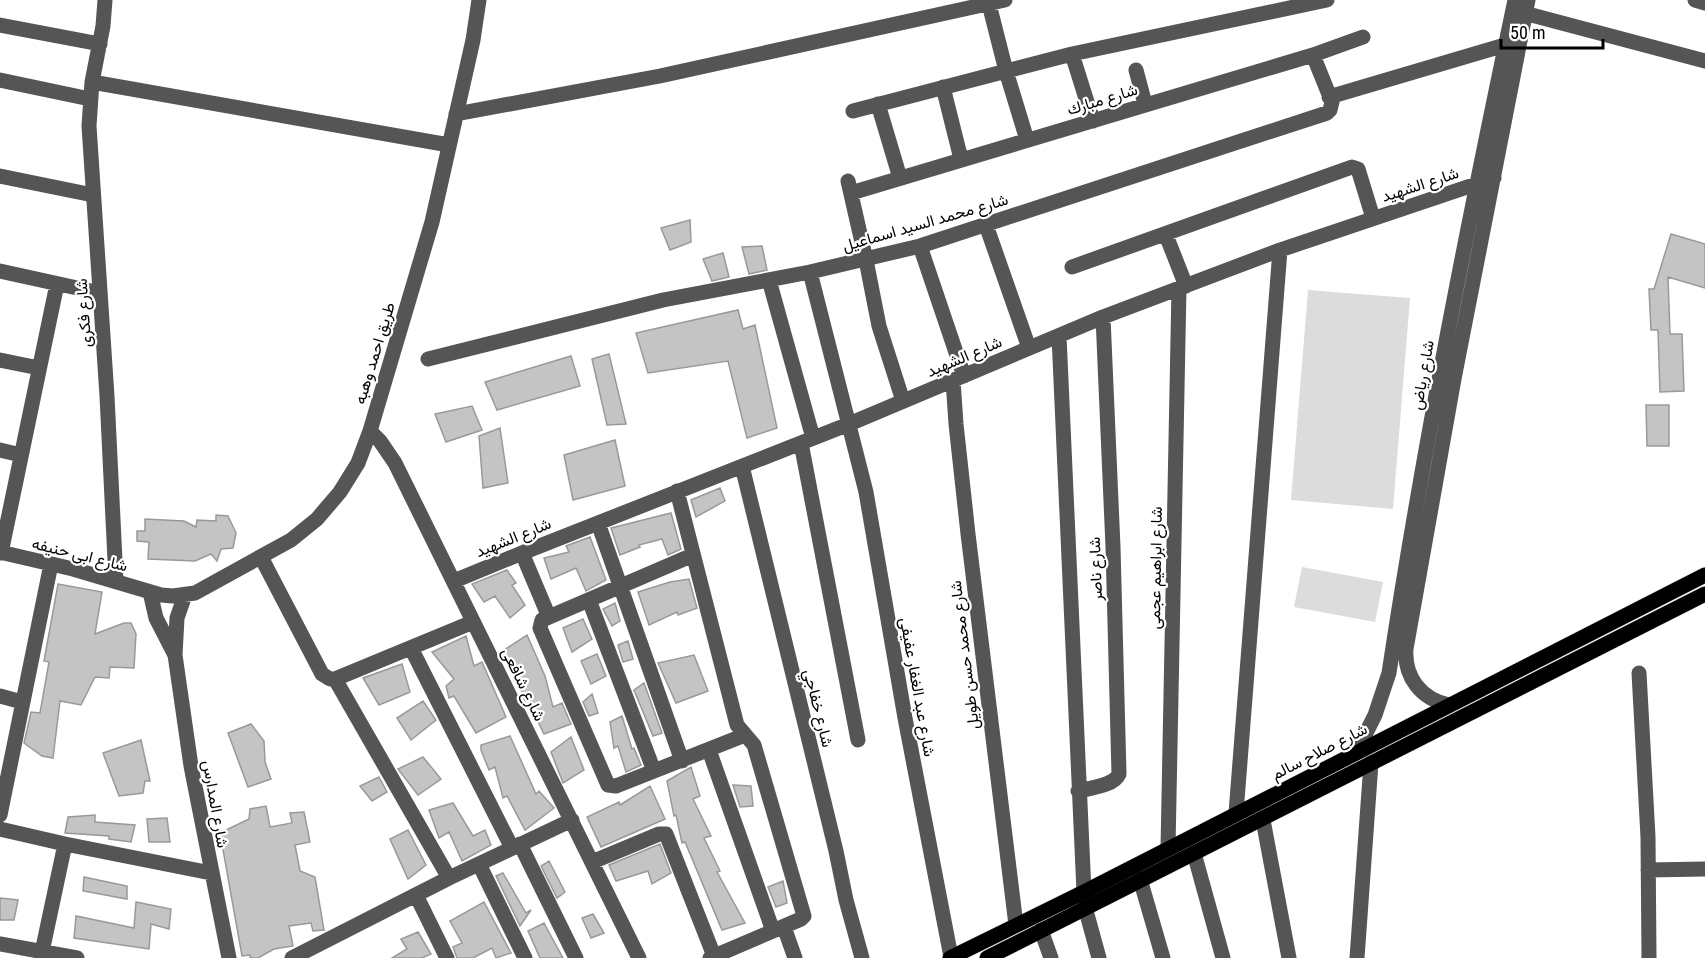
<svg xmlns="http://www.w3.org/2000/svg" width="1705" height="958" font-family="'Roboto Condensed',Vazirmatn,sans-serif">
<rect width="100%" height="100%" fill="#fff"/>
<path fill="#dcdcdc" d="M1308,290L1410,298L1393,509L1291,500Z
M1302,567L1383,582L1375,622L1294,607Z"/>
<path fill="#c4c4c4" stroke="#999" stroke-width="1.5" d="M690,220L691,242L670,250L661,228Z
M1671,234L1705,244V288L1668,277L1670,334H1682L1684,391L1660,392L1658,330H1651L1649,289H1654Z
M762,246L767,270L749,274L742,247Z
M723,253L729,277L712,281L703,259Z
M738,310L743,329L755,325L777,428L747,438L728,361L648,373L636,333Z
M609,354L626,424L607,425L592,359Z
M571,356L580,386L497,410L485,382Z
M1646,405H1669V446H1647Z
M472,406L482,430L446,442L435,414Z
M500,428L508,483L483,488L479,436Z
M615,440L625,486L573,500L564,455Z
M720,488L725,501L696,517L691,500Z
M671,513L681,549L668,555L662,539L639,545L640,547L620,555L611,528Z
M216,515L228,516L236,533L233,548L221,549L217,561L211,554L195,561L148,559L149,542L137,541V531H145V519L184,521L196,527L197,520L216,521Z
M590,537L606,580L586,591L576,568L551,579L544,558L569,552L566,546Z
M507,570L516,583L512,585L525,605L510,618L495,596L484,602L472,584Z
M689,579L697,608L678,615L677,612L649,625L638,592L670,582Z
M58,584L102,592L95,634L124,623H131L136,634L134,668L110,667L109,678L95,677L81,705L60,701L53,758L42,756L24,743L31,712L40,713L49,662L44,661Z
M615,603L620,621L612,626L603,609Z
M583,619L592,639L572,652L563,628Z
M527,635L545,676L553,707L562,703L571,724L544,734L528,701L525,702L513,665L509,667L504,650Z
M466,636L474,666L482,662L506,717L476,733L454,696L449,698L446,686L454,679L432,652Z
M628,641L633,659L623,662L618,645Z
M597,654L606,676L591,684L581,661Z
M694,655L708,691L676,703L658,663Z
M402,664L410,692L379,705L363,678Z
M644,683L662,733L653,736L634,690Z
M592,694L598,713L589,716L583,702Z
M423,701L436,720L411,740L397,718Z
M622,716L632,749L634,748L641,765L626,772L618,746L614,748L610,722Z
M251,724L264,741L265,762L271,779L248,787L228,733Z
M510,736L536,794L539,791L554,808L525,830L507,796L503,798L495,767L489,770L481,750V745Z
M571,737L584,770L563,783L551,752Z
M141,740L150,781H145L143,793L119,796L103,753Z
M423,757L441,779L418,795L398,769Z
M691,767L700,796L693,799L711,836L704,838L720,871L717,872L745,923L722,930L685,842L682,843L676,815L674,816L667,781Z
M379,777L387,792L372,801L360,786Z
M733,785L751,786L753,806L740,807Z
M650,786L665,819L601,847L587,817L619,802L620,805Z
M453,803L473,836L485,830L491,845L462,861L449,832L439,838L429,810Z
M266,806L270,827L292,823L290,813L304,812L310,842L295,845L300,871L315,877L324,930L313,931L311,923L289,926L293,946L274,949L258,958H250V955L242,956L220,833L249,819L250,809Z
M95,815V822L135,825L131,842L109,839V836L65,833L68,817Z
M167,818L170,842H149L147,819Z
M408,830L426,865L408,879L390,839Z
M660,844L671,873L652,884L648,871L616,881L609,865Z
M549,861L565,892L557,898L541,866Z
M503,873L526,913L531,910L520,926L496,876Z
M84,877L127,886V899L83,891Z
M783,881L787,903L776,907L768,887Z
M0,898L18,900L14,920H0Z
M136,902L171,909L169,929L151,924L149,949L74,938L76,916L134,928Z
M484,902L511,953L496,958L492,948L473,958H457L453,947L462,943L450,921Z
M593,914L604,933L591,938L582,918Z
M544,923L563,958H540L528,931Z
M418,932L431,954L422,958H392L407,949L401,939Z"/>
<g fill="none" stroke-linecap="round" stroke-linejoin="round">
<g stroke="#dbdbdb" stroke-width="16">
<path id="major" d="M950,958L1084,892L1705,575
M987,958L1705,594"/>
</g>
<path stroke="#555" stroke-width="15" d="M105,0L103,26L92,82L89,126L107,396L116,581
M1695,0L1705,3
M989,4L1006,71L1027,140
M1516,11L1705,61
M0,25L100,44
M1072,54L1093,121
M1136,70L1145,104
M0,80L90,99
M92,82L449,145
M943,87L961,159
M1329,97L1505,45
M878,104L900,178
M853,111L1072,54L1327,0
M456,114L660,76L1005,0
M0,176L93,195
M848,181L866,260L879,326L903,401
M851,193L1313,55L1363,37
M986,225L1029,348
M1166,235L1186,286
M920,246L964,376
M1072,267L1352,167L1358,169L1373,218
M0,271L100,293
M810,272L866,492L905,718L951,957
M769,280L813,438
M1059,336L1084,892
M428,359L663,300L810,272L920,246L1327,113L1330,110L1332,102L1313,55
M0,360L39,368
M953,380L956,424L968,534L1016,925
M370,431L380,441L395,463L639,958
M801,443L858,740
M0,450L21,455
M742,466L836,851L846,900L862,958
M677,491L737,725L754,745L804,916L801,919L710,958
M598,523L682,761
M0,552L73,569L161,595L173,596L195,593L291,540L317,519L340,492L358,463L370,431L432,222L473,40L479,0
M1,553L57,284
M522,553L549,617
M693,555L542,620L540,628L608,785L616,786L745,735
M261,557L322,674L330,679H335
M454,581L522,553L849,424L1103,317L1280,250L1494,178
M150,592L156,618L175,655
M185,595L177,618L175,655L191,766L229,958
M589,600L654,771
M411,648L512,848
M1639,673L1648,837L1649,958
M0,696L22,702
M1449,705C1421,699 1404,677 1406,649L1454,379L1528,0
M709,750L773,931
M1356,753L1375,715L1389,673C1423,448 1468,223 1515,0
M1078,791C1090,788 1114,786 1119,774L1113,547L1103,317
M1236,813L1280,250
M0,815L51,564
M1263,820L1289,958
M0,829L65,844L211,873
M520,844L576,958
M1168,848L1179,288
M1194,853L1223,958
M592,862L659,834H666L714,956
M479,864L525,958
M1648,870L1705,869
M449,878L335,679L473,622
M1140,879L1163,958
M416,895L447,958
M1085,907L1099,958
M784,927L795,958
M1041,930L1051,958
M0,944L77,958
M42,952L65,844
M292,958L449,878L572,820
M1357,958L1371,763"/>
<use href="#major" stroke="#000" stroke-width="15"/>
</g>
<g text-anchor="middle" stroke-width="4.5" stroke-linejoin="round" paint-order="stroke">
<g font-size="16" fill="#000" stroke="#fff">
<text transform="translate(1102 99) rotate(-17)" y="6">شارع مبارك</text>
<text transform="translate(1420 184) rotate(-18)" y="6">شارع الشهيد</text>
<text transform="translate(925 222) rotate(-16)" y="6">شارع محمد السيد اسماعيل</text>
<text transform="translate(83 313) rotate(-94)" y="6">شارع فكرى</text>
<text transform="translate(374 353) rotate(-73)" y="6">طريق احمد وهبه</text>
<text transform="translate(964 356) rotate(-23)" y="6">شارع الشهيد</text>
<text transform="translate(1422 375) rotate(-80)" y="6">شارع رياض</text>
<text transform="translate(513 537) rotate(-22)" y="6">شارع الشهيد</text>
<text transform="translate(80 554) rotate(14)" y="6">شارع ابى حنيفه</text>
<text transform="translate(1155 568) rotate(-89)" y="6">شارع ابراهيم عجمى</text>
<text transform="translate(1095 569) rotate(-92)" y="6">شارع ناصر</text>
<text transform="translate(964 655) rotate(-97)" y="6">شارع محمد حسن طويل</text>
<text transform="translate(524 684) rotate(64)" y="6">شارع شافعى</text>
<text transform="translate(918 687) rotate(80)" y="6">شارع عبد الغفار عفيفى</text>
<text transform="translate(819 708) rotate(76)" y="6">شارع خفاجي</text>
<text transform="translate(1319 751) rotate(-27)" y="6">شارع صلاح سالم</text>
<text transform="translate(216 804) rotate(80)" y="6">شارع المدارس</text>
</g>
</g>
<path d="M1501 39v9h102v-9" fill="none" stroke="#000000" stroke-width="3"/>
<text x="1510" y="39" font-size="18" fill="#000000" stroke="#ffffff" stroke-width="4.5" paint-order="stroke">50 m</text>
</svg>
